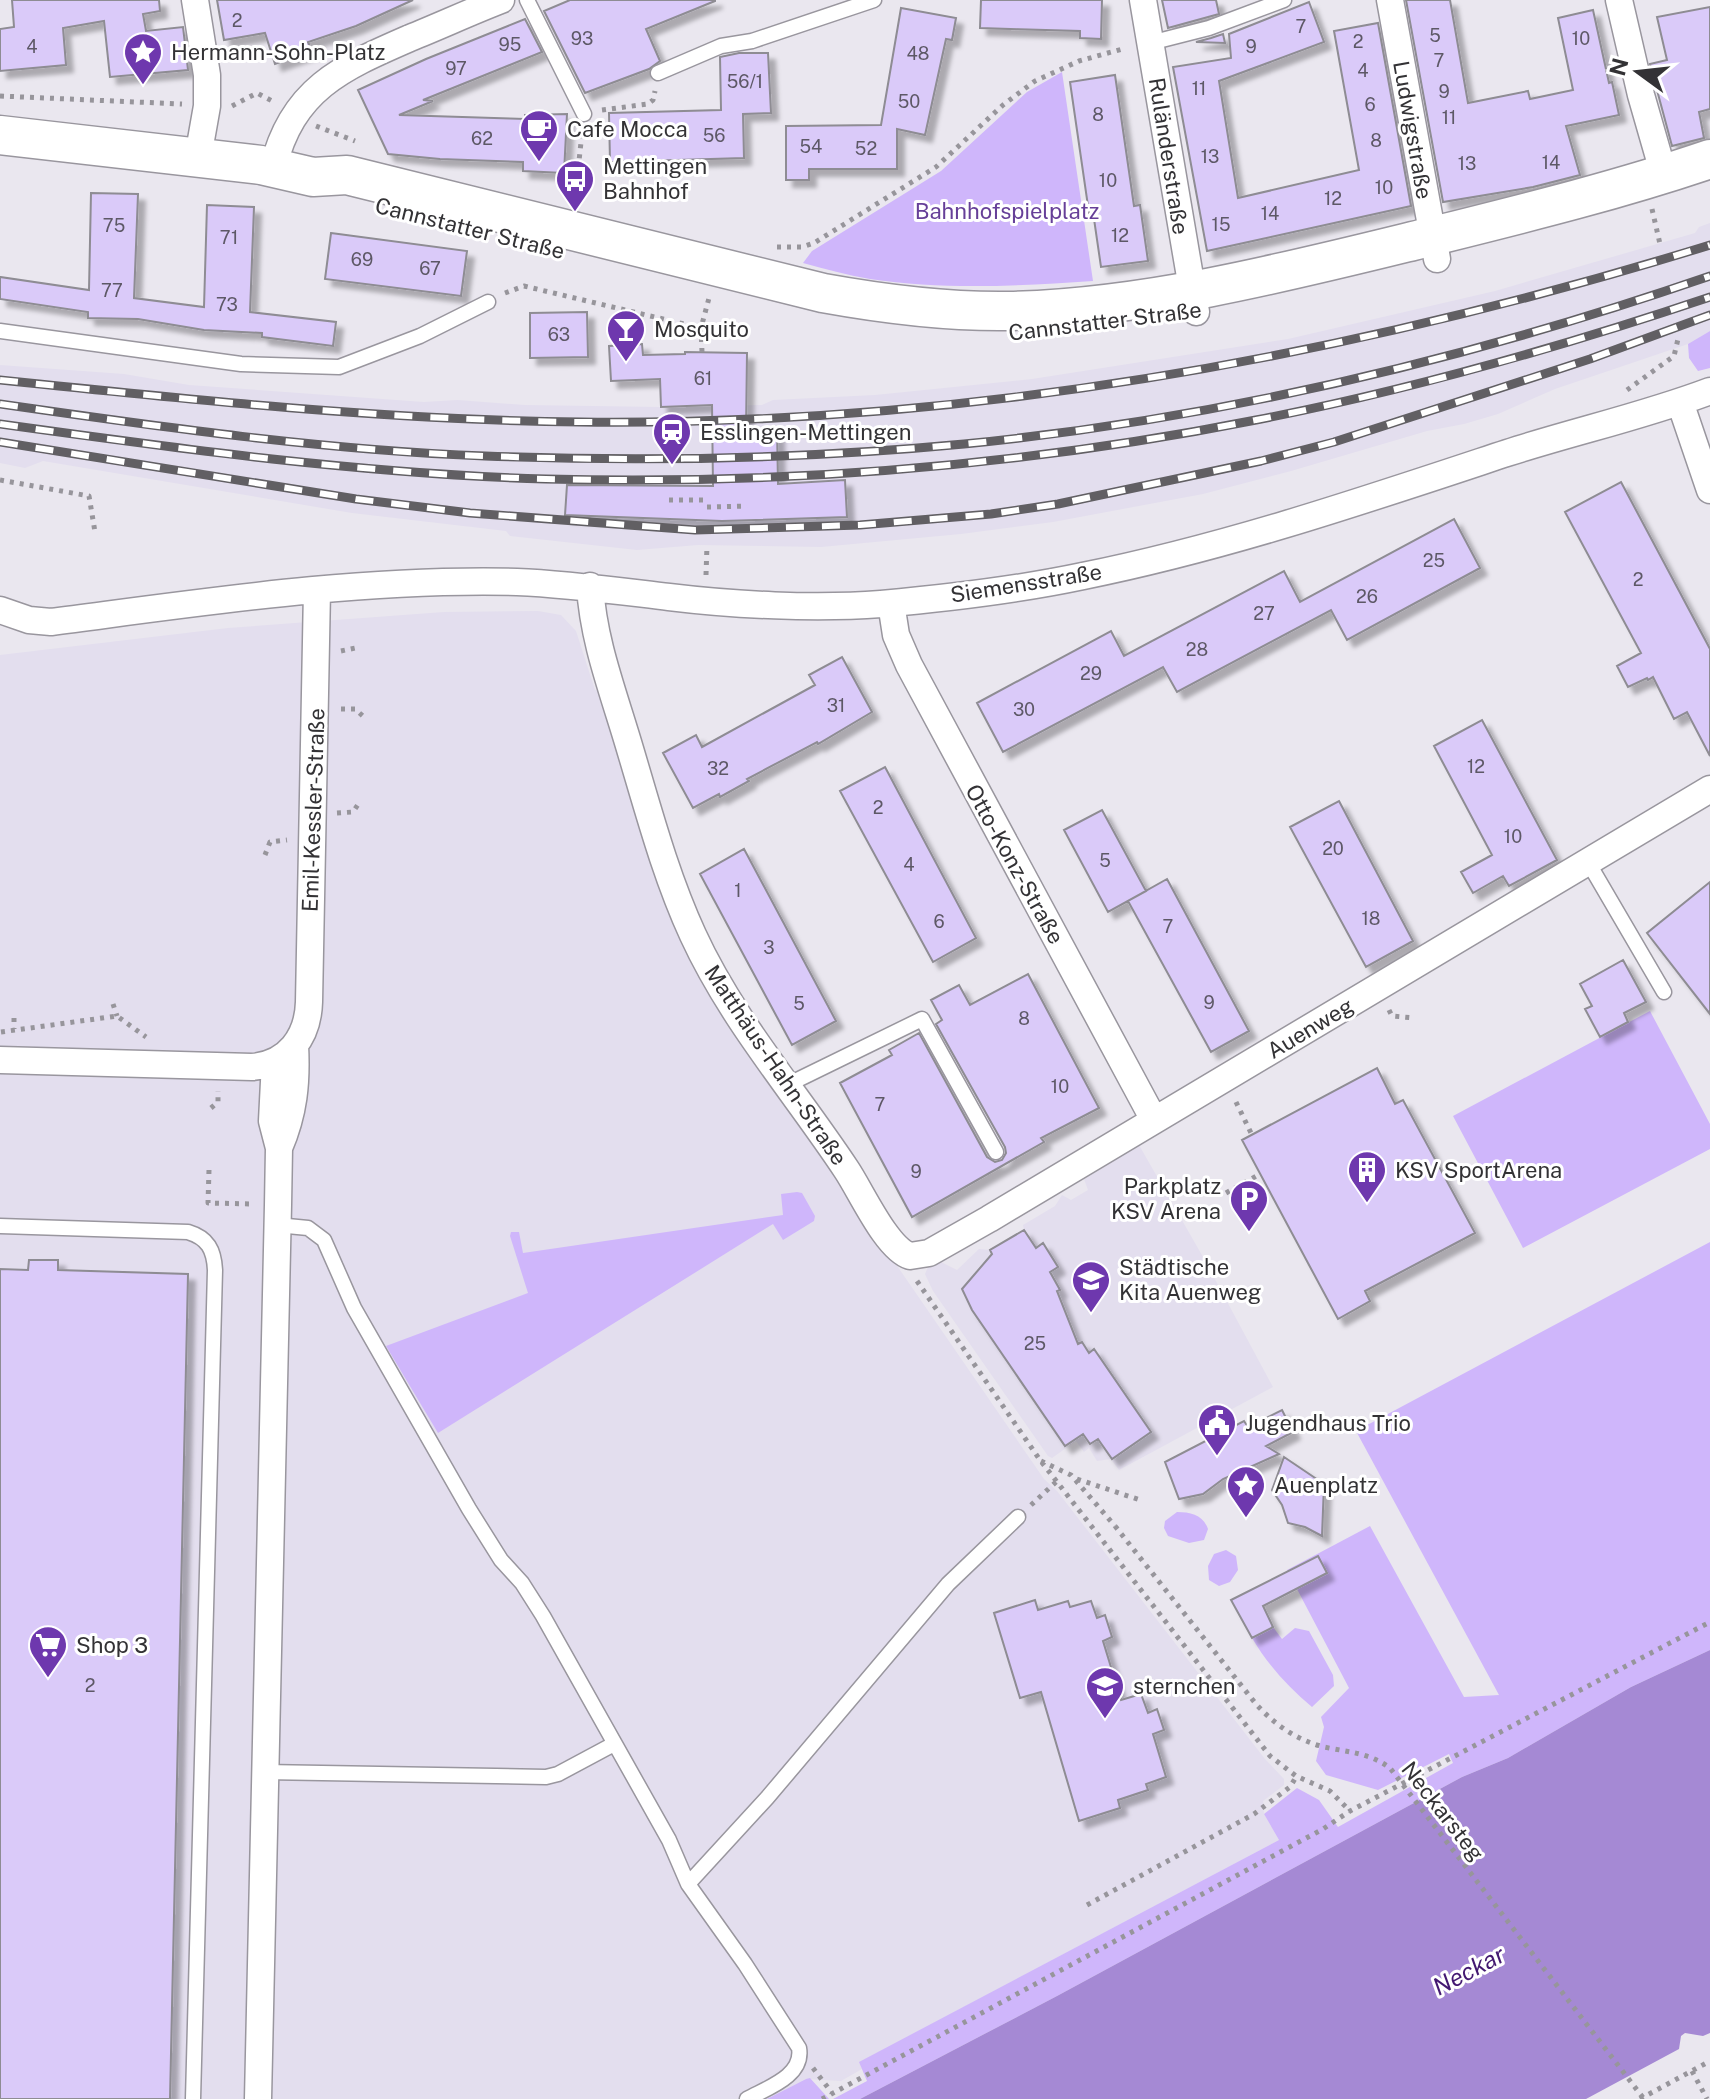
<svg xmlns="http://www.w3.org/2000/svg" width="1710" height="2099" font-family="'Public Sans',sans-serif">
<defs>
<filter id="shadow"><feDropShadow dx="7" dy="7" stdDeviation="2" flood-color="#0004"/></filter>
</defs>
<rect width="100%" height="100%" fill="#eae7ef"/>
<path fill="#e3deee" d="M1710,223V331L1688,344L1555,389L1498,414L1464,424L1427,431L1291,471L1203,494L1053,522L961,534L821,547L698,545L637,550L510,536L506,531L352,513L43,461L25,468L0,463V365L124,374L189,385L424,402L458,400L525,405L661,407L762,405L773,400L875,395L1032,379L1288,339L1495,291L1695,233L1699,227Z
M538,611L561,615L576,631L595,690L600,691L651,856L800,1125L1044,1479L1057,1491L1265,1759L1284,1779V1785L1263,1801L1264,1814L1279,1840L860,2062L862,2069L841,2081L806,2079L767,2099H0V655L228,628L444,612Z
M1139,1145L1203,1257L1273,1387L1119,1470L1111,1459L1097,1461L1089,1448L1084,1452L1076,1441L1052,1458L1048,1456L933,1291L925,1274L928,1267L939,1261L957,1270L979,1249L990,1250L1024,1230L1023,1225L1055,1206L1062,1195L1071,1200L1088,1190L1084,1179Z"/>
<path fill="#cfb6fb" d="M1062,72L1093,281C1019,286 943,290 870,279C847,275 825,269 803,263L812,251L941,171L1027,92Z
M1710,331V368L1698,371L1689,358L1688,344Z
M1650,1011L1710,1124V1149L1523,1248L1453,1116Z
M797,1192L802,1193L815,1216L814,1221L783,1240L773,1224L438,1433L386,1346L528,1293L510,1236L511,1232H519L523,1253L783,1215L781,1194Z
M1710,1242V1650L1631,1687L1508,1758L1462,1777L1057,1996L860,2099H833L867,2081L859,2062L1279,1840L1264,1814L1297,1788L1319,1800L1338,1827L1453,1763L1449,1754L1378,1790L1326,1775L1316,1761L1324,1727L1321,1717L1349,1688L1287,1570L1370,1526L1464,1697L1499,1695L1356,1431Z
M1177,1512C1191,1512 1203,1515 1208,1529L1204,1540L1189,1543L1168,1536L1164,1528L1165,1521Z
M1226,1550L1236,1556L1238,1570L1230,1582L1219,1586L1209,1580L1208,1566L1214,1554Z
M1273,1627L1282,1639L1295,1628L1309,1631L1333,1675L1334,1686L1312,1707C1288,1687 1268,1665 1252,1638Z
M810,2078L829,2099H767L806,2079Z"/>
<path fill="#a589d4" d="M1710,1650V2033L1703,2036L1685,2033L1681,2036L1679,2049L1586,2099H860L1057,1996L1462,1777L1508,1758L1631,1687Z"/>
<path fill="#dacaf9" stroke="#8e8c93" stroke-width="2" filter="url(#shadow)" d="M12,0H159L160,11L143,14L146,31L183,27L188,70L110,77L104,21L63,28L66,65L0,71V29L14,27Z
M217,0H413L356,26L308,42L312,51L275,64L265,33L224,40Z
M570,0H715V1L646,29L660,61L649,69L585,93L544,11Z
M981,0H1102L1101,39L1080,38V31L980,28Z
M1162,0H1216L1219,14L1168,28Z
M1406,0H1450L1468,103L1528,91L1530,99L1573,90L1558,18L1593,10L1609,83L1612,82L1619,115L1566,126L1580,175L1533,187L1443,202Z
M1309,2L1324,42L1219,81L1238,198L1359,170L1334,31L1378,23L1411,206L1207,251L1173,67L1231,58L1229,34Z
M1710,7V109L1699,112L1704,138L1672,146L1650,64L1667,60L1657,17Z
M901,8L956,18L952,40L946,39L925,135L897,129V169H809V180H786V126L881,125Z
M525,19L542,52L423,100L433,101L399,115L525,119V115L567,114L564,173L523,171V162L440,159L388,154L358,90L426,59Z
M1223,34L1225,43L1196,42L1211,38Z
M739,53H768L771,113L743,114L744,158L610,162L609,113L721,110L720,57Z
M1115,75L1134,206L1140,205L1148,261L1101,267L1093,212L1089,213L1070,82Z
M91,193L138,194L134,298L204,307L207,205L254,207L250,312L336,322L333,346L262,337V333L204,330L138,319L88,318V312L0,299V277L89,290Z
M331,233L467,251L461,296L325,279Z
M587,312L588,357L530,358V313Z
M642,344L643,355L685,354V352L747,353L746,430L777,429L778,484L845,480L847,517L722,521L565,515L567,485L713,486L712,405L661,407L660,379L611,381L609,346Z
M1621,482L1710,649V756L1687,712L1674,719L1653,677L1648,680L1647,678L1628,687L1617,666L1641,653L1565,512Z
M1454,519L1480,568L1347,640L1331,610L1177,692L1163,667L1003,752L977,703L1111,631L1124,656L1284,571L1300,602Z
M842,657L872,712L818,744L817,742L747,779L749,781L720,797L719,794L693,808L663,753L696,735L702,747L815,685L809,675Z
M1482,720L1557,860L1509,886L1503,876L1473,893L1461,872L1492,855L1434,746Z
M885,767L976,938L933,962L840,791Z
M1339,801L1413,941L1366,967L1290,827Z
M1102,810L1146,891L1108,912L1064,830Z
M744,849L836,1021L792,1045L700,874Z
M1167,879L1249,1031L1211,1052L1128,901Z
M1710,882V1014L1647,933Z
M1623,960L1646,1002L1624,1013L1628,1022L1600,1037L1585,1009L1592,1006L1580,984Z
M1028,974L1099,1108L1041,1138L1044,1142L912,1217L840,1083L892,1055L889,1050L919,1033L987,1157L995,1162L1002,1160L1006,1153L1005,1147L936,1024L942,1020L931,1000L959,985L970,1005Z
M1377,1068L1395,1104L1403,1100L1475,1233L1365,1291L1370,1301L1338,1319L1242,1140Z
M1024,1230L1036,1248L1043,1243L1058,1267L1050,1272L1060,1290L1057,1291L1078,1344L1082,1342L1089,1353L1094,1349L1151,1432L1112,1459L1098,1439L1090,1444L1083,1434L1065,1446L972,1310L962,1289L992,1254L990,1250Z
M29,1260H58V1270L188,1274L170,2099H0V1269L28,1270Z
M1282,1410L1293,1432L1266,1446L1279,1454L1223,1479L1203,1494L1179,1499L1165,1462L1244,1421L1248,1427Z
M1284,1457L1324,1484L1322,1536L1305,1527L1288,1523L1282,1505L1272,1490Z
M1318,1556L1327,1573L1263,1606L1273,1627L1252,1638L1231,1600Z
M1035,1600L1038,1610L1068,1601L1070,1607L1091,1601L1097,1618L1105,1615L1112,1637L1103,1641L1121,1700L1141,1694L1148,1713L1157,1709L1164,1730L1153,1734L1166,1777L1146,1784L1148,1790L1118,1800L1120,1808L1079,1821L1041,1692L1020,1698L994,1613Z"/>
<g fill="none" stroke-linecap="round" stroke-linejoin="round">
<g stroke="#99969e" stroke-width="17">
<path id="service" d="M527,0L584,114
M1150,43L1209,28L1284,0
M658,73L721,46L752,41L874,0
M0,331L241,364L339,367L420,336L488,302
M1588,862L1664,992
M787,1085L922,1019L996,1152
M277,1225L308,1228L324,1240L354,1308L469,1509L501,1560L522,1583L543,1616L669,1840L688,1884L745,1964L799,2048C804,2076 767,2088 747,2099
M0,1226L188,1232C208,1238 214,1250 215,1270L193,2099
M264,1772L546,1777L558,1774L614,1744
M688,1884L767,1798L948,1584L1018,1517"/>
</g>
<g stroke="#99969e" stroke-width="29">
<path id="minor" d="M195,0L207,75V106L198,157
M1143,0L1196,312
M1390,0L1437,259
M1619,0L1641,95L1664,175
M273,168C292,89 341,68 410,38C440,26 470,12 501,0
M1680,402L1710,490
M590,586C593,639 612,689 627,739C647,805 664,872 693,935C732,1020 795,1092 846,1169C861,1191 886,1248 910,1256L929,1253L989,1219L1710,789
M891,603L896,635L909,665L1154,1120
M0,610L29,620L51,622C205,602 361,578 517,582C568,584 618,591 669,597C734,605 815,609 881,604C948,598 1017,590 1083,576C1227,547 1368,499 1507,453C1575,431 1644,416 1710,391
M0,1060L252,1067C288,1064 308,1037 309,1002L317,590
M279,1148C294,1113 297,1083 295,1045
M258,2099L278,1205L279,1148L272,1121L275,1062"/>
</g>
<g stroke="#99969e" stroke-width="41">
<path id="secondary" d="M0,135L261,165L313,177L347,175L823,293C884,304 946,312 1009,311C1143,308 1283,273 1413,241C1513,216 1613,192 1710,159"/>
</g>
<path stroke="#97959b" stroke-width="5" stroke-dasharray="4 6" stroke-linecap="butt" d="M0,96L182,104
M232,106L257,93L276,103
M602,110L648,104L653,100L655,91
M316,126L355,141
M575,198L582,133
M1652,209L1660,244
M777,247H802L814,243L936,167L1003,105L1035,81L1079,61L1126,48
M505,293L524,286L701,328
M702,352L701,328L709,298
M1627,390L1674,356L1678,339
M705,439L756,437
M0,480L89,496L95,532
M669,500H707
M707,507L747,506
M706,575L707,545
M341,651L360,647
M341,709H355L365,718
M337,813L353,812L359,803
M265,855L270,842L287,840
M113,1004L117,1016
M1389,1010L1392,1016L1415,1018
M14,1018V1029
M1,1032L117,1016L146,1037
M1236,1102L1252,1135
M211,1108L218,1102V1091
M209,1170L208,1203L254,1204
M1226,1193L1260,1174
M917,1281L1040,1460L1270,1756L1296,1776L1330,1791L1350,1811
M1041,1461L1071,1475L1115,1526
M1077,1479L1143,1501
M1031,1505L1056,1482
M1087,1905L1254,1814L1290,1787L1296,1777
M813,2068L832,2093
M1692,2071L1707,2099
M822,2099L1323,1829L1350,1811L1710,1622
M1640,2099L1710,2061"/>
<use href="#service" stroke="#fff" stroke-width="14"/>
<use href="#minor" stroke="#fff" stroke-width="26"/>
<use href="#secondary" stroke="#fff" stroke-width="38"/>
<g stroke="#615f63" stroke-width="9">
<path id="rail" d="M0,380C193,400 386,420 581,422C964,426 1345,358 1710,245
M0,404C161,427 323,450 485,456C645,462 804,459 964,444C1218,419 1469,359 1710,276
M0,424C181,449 363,474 546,479C783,485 1023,466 1256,420C1411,390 1561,347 1710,297
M0,442L356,499L470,513L695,530L860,525L991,514L1058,504L1261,461L1334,442L1590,359L1710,315"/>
</g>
<use href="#rail" stroke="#fff" stroke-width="6" stroke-dasharray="18" stroke-linecap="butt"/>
<path stroke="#97959b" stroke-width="5" stroke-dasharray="4 6" stroke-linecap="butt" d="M1115,1526L1256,1704C1275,1725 1297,1740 1324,1747C1348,1752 1370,1753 1390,1768L1644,2099"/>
</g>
<defs>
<g id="sight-pin" transform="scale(2)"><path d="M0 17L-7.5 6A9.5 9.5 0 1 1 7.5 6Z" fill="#6e38ae" stroke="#fff"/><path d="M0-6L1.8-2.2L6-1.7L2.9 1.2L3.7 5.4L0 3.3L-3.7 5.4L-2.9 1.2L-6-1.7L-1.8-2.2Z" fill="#fff"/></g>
<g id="cafe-pin" transform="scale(2)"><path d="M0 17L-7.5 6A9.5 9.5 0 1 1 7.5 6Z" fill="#6e38ae" stroke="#fff"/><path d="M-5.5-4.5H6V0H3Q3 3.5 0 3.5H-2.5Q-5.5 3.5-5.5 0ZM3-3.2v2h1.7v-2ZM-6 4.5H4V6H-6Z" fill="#fff"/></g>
<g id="bus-pin" transform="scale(2)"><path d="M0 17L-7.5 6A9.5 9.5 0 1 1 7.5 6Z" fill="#6e38ae" stroke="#fff"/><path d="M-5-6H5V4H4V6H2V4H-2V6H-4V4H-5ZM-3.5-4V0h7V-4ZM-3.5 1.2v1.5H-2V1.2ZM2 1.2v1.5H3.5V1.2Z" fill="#fff"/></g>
<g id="bar-pin" transform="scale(2)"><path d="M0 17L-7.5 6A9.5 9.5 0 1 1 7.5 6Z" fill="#6e38ae" stroke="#fff"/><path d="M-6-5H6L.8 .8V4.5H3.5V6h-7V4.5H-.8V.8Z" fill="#fff"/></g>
<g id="station-pin" transform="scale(2)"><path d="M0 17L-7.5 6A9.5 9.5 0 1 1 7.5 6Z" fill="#6e38ae" stroke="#fff"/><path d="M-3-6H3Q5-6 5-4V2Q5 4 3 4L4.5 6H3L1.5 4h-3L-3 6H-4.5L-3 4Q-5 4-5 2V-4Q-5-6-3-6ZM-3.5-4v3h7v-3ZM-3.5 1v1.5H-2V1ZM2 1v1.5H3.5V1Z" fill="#fff"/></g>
<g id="building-pin" transform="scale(2)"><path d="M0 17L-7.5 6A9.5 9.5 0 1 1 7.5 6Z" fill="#6e38ae" stroke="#fff"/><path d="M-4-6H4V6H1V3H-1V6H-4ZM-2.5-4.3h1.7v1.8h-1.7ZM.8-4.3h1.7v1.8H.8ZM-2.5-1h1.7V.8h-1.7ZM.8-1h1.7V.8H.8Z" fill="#fff"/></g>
<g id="parking-pin" transform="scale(2)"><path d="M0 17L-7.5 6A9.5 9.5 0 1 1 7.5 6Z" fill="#6e38ae" stroke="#fff"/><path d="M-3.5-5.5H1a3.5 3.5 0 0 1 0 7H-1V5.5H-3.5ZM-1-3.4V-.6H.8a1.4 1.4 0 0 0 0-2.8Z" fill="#fff"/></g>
<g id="school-pin" transform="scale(2)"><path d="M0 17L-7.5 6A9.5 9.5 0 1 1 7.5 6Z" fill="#6e38ae" stroke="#fff"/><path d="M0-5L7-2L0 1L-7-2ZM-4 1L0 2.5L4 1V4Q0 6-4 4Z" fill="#fff"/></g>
<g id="civic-pin" transform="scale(2)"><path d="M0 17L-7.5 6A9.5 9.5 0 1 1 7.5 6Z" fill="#6e38ae" stroke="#fff"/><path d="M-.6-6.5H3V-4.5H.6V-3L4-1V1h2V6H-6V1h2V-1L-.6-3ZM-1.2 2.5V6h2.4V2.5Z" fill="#fff"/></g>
<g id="supermarket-pin" transform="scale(2)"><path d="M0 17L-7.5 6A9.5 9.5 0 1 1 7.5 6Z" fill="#6e38ae" stroke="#fff"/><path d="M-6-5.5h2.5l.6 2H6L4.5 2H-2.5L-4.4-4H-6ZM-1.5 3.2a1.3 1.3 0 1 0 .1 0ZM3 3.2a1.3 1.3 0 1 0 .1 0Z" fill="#fff"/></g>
</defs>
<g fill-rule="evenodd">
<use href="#sight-pin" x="143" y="52"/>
<use href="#cafe-pin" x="539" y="129"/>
<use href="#bus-pin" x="575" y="179"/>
<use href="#bar-pin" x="626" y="329"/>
<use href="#station-pin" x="672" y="432"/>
<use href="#building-pin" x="1367" y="1170"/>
<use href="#parking-pin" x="1249" y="1199"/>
<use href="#school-pin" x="1091" y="1280"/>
<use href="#civic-pin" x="1217" y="1423"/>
<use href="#sight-pin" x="1246" y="1485"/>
<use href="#supermarket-pin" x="48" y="1645"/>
<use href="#school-pin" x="1105" y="1686"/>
</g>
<g text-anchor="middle" stroke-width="6" stroke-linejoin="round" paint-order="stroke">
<g font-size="18" fill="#5d5866">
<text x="237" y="27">2</text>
<text x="1301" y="33">7</text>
<text x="1435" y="42">5</text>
<text x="582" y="45">93</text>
<text x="1581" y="45">10</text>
<text x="1358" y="48">2</text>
<text x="510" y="51">95</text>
<text x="32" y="53">4</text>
<text x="1251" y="53">9</text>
<text x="918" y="60">48</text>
<text x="1439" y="67">7</text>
<text x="456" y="75">97</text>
<text x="1363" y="77">4</text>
<text x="745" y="88">56/1</text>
<text x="1199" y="95">11</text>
<text x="1444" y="98">9</text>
<text x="909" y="108">50</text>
<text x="1370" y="111">6</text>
<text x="1098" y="121">8</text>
<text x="1449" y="124">11</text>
<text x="714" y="142">56</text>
<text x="482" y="145">62</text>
<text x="1376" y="147">8</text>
<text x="811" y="153">54</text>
<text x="866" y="155">52</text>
<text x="1210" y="163">13</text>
<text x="1551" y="169">14</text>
<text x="1467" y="170">13</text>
<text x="1108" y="187">10</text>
<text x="1384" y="194">10</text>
<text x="1333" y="205">12</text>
<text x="1270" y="220">14</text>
<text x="1221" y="231">15</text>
<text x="114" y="232">75</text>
<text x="1120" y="242">12</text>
<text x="229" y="244">71</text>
<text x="362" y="266">69</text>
<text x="430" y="275">67</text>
<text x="112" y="297">77</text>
<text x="227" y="311">73</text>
<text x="559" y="341">63</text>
<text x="703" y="385">61</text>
<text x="1434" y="567">25</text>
<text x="1638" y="586">2</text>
<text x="1367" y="603">26</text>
<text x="1264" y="620">27</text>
<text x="1197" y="656">28</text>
<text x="1091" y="680">29</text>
<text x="836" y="712">31</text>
<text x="1024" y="716">30</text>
<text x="1476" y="773">12</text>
<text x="718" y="775">32</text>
<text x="878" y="814">2</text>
<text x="1513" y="843">10</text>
<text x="1333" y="855">20</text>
<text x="1105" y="867">5</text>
<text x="909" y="871">4</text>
<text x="738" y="897">1</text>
<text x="1371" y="925">18</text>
<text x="939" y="928">6</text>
<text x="1168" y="933">7</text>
<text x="769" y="954">3</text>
<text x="1209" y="1009">9</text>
<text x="799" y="1010">5</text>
<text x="1024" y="1025">8</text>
<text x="1060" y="1093">10</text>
<text x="880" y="1111">7</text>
<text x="916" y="1178">9</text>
<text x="1035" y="1350">25</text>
<text x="90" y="1692">2</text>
</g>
<g font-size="22" fill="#333235" stroke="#fff" text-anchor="start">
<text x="171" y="60">Hermann-Sohn-Platz</text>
<text x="567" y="137">Cafe Mocca</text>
<text x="603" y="174">Mettingen<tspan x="603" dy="25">Bahnhof</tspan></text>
<text x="654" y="337">Mosquito</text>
<text x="700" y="440">Esslingen-Mettingen</text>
<text x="1395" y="1178">KSV SportArena</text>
<text x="1221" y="1194" text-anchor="end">Parkplatz<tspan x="1221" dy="25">KSV Arena</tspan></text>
<text x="1119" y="1275">Städtische<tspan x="1119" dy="25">Kita Auenweg</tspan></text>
<text x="1245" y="1431">Jugendhaus Trio</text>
<text x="1274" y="1493">Auenplatz</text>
<text x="76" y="1653">Shop 3</text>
<text x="1133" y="1694">sternchen</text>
</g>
<g font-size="22" fill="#333235" stroke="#fff">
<text transform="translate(1413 130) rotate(80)" y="8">Ludwigstraße</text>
<text transform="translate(1169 156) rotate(81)" y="8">Ruländerstraße</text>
<text transform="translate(470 228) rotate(14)" y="8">Cannstatter Straße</text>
<text transform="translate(1105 321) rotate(-7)" y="8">Cannstatter Straße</text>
<text transform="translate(1026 583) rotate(-9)" y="8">Siemensstraße</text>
<text transform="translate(313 810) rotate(-88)" y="8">Emil-Kessler-Straße</text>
<text transform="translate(1015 864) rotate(61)" y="8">Otto-Konz-Straße</text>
<text transform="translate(1310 1028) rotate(-31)" y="8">Auenweg</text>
<text transform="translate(776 1065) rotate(56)" y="8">Matthäus-Hahn-Straße</text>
<text transform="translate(1443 1811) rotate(52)" y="8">Neckarsteg</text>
</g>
<g font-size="22" fill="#663f98" stroke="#fff">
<text x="1007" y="219">Bahnhofspielplatz</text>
</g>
<g font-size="24" font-style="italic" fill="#431871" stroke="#fff">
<text transform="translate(1469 1971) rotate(-28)" y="8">Neckar</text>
</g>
</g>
<g transform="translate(1638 72) rotate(285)" stroke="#ffffff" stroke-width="6" paint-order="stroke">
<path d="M0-6L14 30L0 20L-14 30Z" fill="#333235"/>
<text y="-12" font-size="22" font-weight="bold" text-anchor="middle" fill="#333235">N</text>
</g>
</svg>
